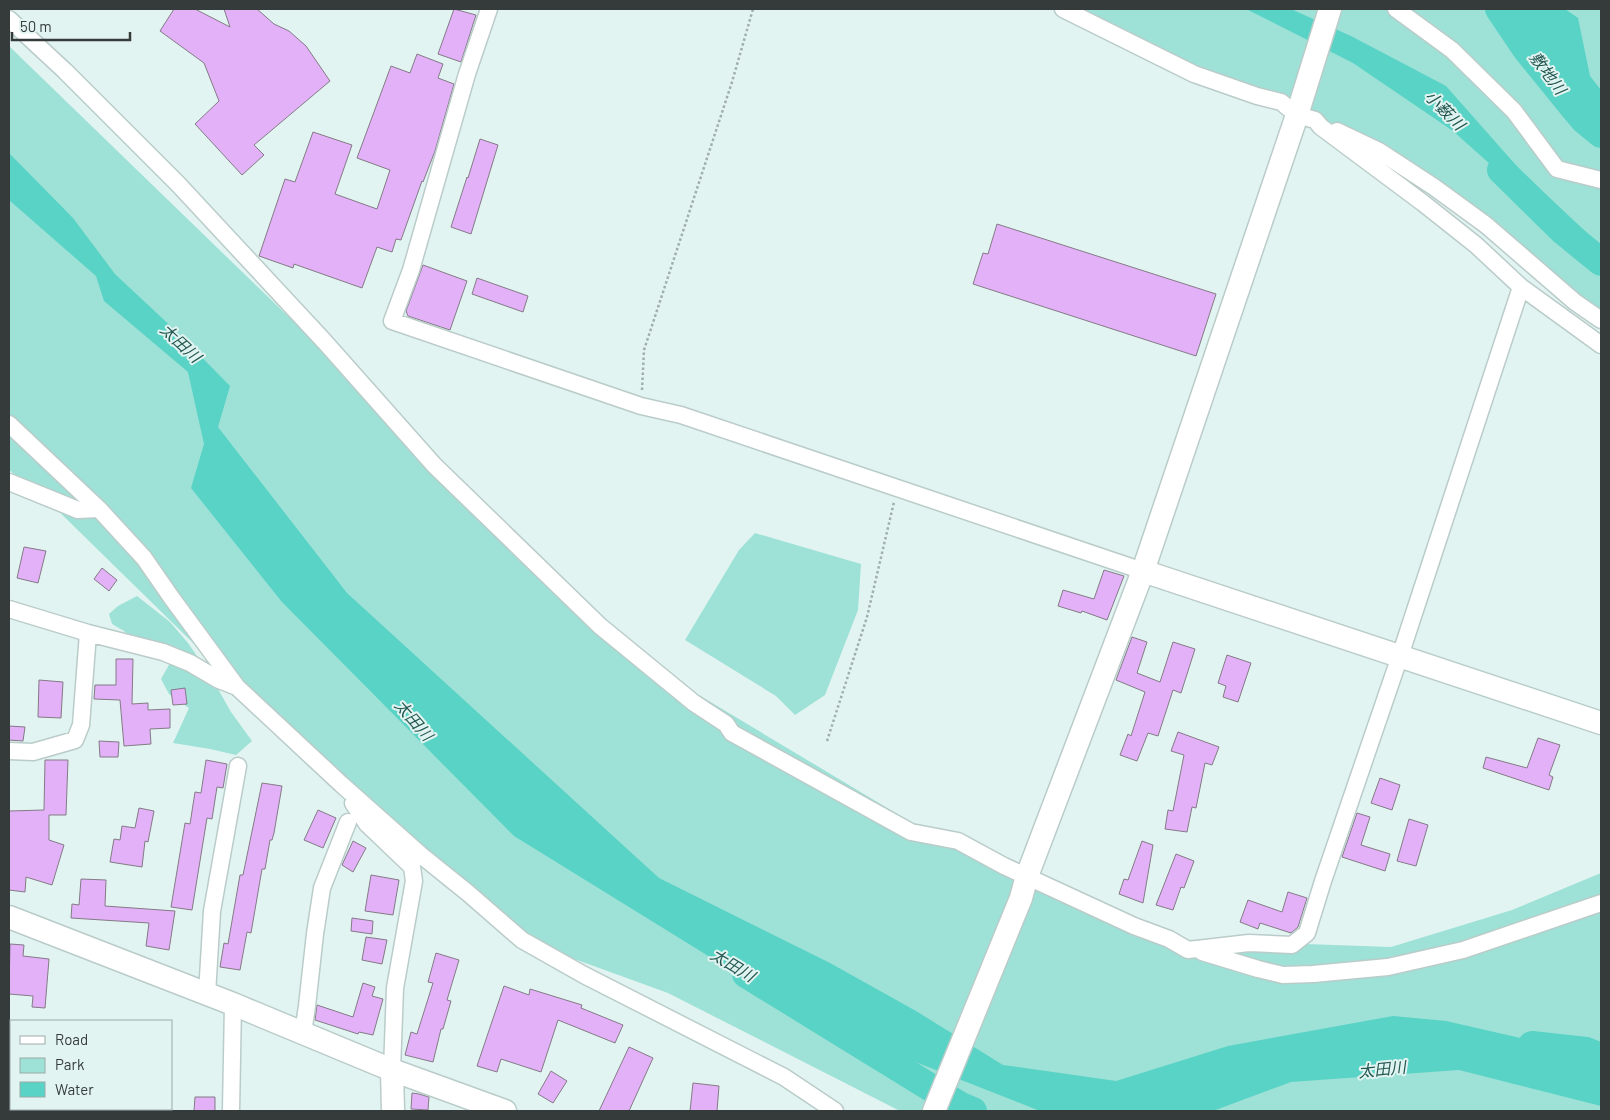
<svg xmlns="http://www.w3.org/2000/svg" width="1610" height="1120" font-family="Barlow,'Noto Sans JP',sans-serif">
<rect width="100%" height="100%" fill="#e2f4f1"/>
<path fill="#9ee1d7" d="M1064,9H1601V318L1452,200L1297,115Z
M9,46L647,664L949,845L1169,939L1391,947L1512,910L1601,873V1111H900L668,993L522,940L275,723L44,497L9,470Z
M755,533L861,564L858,610L825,695L795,715L776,696L685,640L739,550Z
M137,596L170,622L188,643L210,675L231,712L252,741L236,755L210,749L173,743L189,708L169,694L161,679L170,663L140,646L124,631L112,624L109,614L118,606Z"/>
<path fill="#59d3c5" d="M1246,9H1291L1351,36L1446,86L1522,172L1601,246V259L1528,198L1453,131L1353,63Z
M1498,9H1565L1578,18L1590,76L1601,90V135L1573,107Z
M9,153L73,218L115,274L177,332L230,386L218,427L347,593L659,878L830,963L916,1011L1003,1065L1116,1081L1228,1046L1393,1016L1446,1021L1568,1049L1601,1060V1106L1459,1070L1291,1082L1213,1111H1040L895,1054L718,962L514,836L282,602L191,488L204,444L188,372L104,301L96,276L9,200Z"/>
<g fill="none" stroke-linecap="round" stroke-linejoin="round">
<path stroke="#59d3c5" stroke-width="28" d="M1499,9L1526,49L1573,107L1584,120L1601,134
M1501,170L1563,231L1601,262
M746,974L959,1105L973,1111
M1532,1045L1586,1051L1601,1057"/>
</g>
<path fill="#e3b1f8" stroke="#837b86" d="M174,9H195L230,27L224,9H257L274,24L289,31L306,46L330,81L254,145L264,155L242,175L195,124L219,101L204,63L160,31Z
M454,9L476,15L461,62L438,54Z
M417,54L443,64L438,78L454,84L435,151L423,182L422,181L401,240L396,239L392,252L377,247L362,288L294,264L293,268L259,256L285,179L295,182L313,132L352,145L335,194L377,209L390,170L357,158L391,66L410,73Z
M480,139L498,145L471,234L451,227L467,177L468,178Z
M997,224L1216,294L1196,356L973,284L983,253L988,254Z
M423,265L467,281L450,330L408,316L406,311Z
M477,278L528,296L523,312L472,294Z
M24,547L46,551L38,583L17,578Z
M102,568L117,580L109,591L94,579Z
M1104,570L1124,576L1107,620L1082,611L1081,613L1058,606L1063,590L1094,599Z
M1132,637L1147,642L1137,673L1160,682L1173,642L1195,649L1181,693L1173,690L1158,736L1148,733L1137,761L1120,755L1128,734L1131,736L1145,692L1116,680Z
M1227,655L1251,663L1238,702L1223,697L1226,686L1218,683Z
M116,659H133L132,704L148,703V710L170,709V728L150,729L151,744L124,746L120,700L94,699L95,685H116Z
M39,680L63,682L61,718L38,717Z
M185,688L187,704L173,705L171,690Z
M9,726L25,727L23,741L9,740Z
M1178,732L1219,747L1212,765L1205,763L1196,808L1192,807L1187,832L1165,829L1168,810L1173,811L1184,755L1171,751Z
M1538,738L1560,745L1549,775L1553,777L1549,790L1483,768L1486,757L1527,768Z
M99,741L119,742L118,757H100Z
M45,760H68L66,815H49V840L64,845L52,885L26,877L25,892L9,890V811L44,810Z
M206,760L227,764L223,788L217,787L212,819L207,818L192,910L171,907L185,823L190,824L195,792L201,793Z
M1380,778L1400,785L1392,810L1371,803Z
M262,783L282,786L274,833L272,840H270L265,869H262L251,933L247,932L240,970L220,967L224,943L228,944L240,875H243Z
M139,808L154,811L148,842L145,841L142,867L110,862L114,839L120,840L122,826L135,828Z
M318,810L336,818L323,848L304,840Z
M1357,813L1370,817L1361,845L1390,854L1385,871L1342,857Z
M1409,819L1428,825L1416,866L1397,861Z
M353,841L366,848L353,872L342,865Z
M1142,841L1153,845L1143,903L1119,894L1124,879L1128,880Z
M1176,854L1194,861L1184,888L1181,887L1173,910L1156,905Z
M371,875L399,880L393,915L365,911Z
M81,879L106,880L105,906L175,911L169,950L146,946L149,923L71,918L72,904L79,905Z
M1288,892L1307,898L1298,927L1291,933L1260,923L1258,929L1240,922L1248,900L1282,912Z
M352,918L373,921L372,934L351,931Z
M366,937L387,940L382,964L362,960Z
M10,944L24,945L23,956L49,959L45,1008L32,1007L33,996L9,994Z
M436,953L459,960L447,1000L451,1001L443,1029H441L433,1062L405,1055L411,1032L417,1034L433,983L428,982Z
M363,983L375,987L372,996L383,999L373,1035L359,1032L358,1034L315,1020L317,1005L353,1017Z
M504,986L529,995L530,989L582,1005L581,1008L623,1025L615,1043L558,1020L541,1072L501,1059L497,1072L477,1066Z
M629,1047L653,1058L629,1111H599Z
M551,1071L567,1081L553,1103L538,1094Z
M693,1083L719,1086L717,1111H690Z
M412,1093L419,1094L429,1097L428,1110L411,1109Z
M195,1097H215V1111H194Z"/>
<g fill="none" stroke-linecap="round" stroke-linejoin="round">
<g stroke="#baccc9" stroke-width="19">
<path id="street" d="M489,9L467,74L411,270L392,321L641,406L681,415L1143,571
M1063,9L1194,74L1257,96L1281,102L1297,115L1315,120L1321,127L1423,203L1476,245L1521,287L1601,345
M1396,9L1452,50L1514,111L1557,169L1601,180
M9,19L65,71L178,184L324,341L434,465L600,626L694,703L726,724L732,733L911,832L958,841L1004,866L1134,926L1169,939L1188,950L1249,943L1292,945L1307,933L1323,881L1400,656L1521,287
M1337,131L1379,151L1434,187L1486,225L1575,302L1601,320
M9,424L99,509L144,558L171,597L237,687L341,784L422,856L468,893L522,940L584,975L784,1077L835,1111
M9,482L78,510L99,509
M9,609L88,633L163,652L190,663L219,680L237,687
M9,751L33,752L75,740L81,725L88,633
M353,803L367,824L412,867L414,881L395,988L392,1070
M1202,952L1258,969L1283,975L1313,974L1388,967L1463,950L1601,903
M207,994L212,911L238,766
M303,1033L307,1006L315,934L322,888L348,822
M231,1111L233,1004"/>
</g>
<g stroke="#baccc9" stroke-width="25">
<path id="secondary" d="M1143,571L1601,723
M9,917L233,1004L392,1070L505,1111
M392,1070L393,1111
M934,1111L1021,898L1027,876L1143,571L1297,115L1330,9"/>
</g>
<path stroke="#a0aeac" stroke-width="2.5" stroke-dasharray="2.5 2.5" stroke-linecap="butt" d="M642,390L644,350L732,82L753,9
M827,741L867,617L894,502"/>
<use href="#street" stroke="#fff" stroke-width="16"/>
<use href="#secondary" stroke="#fff" stroke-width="22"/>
</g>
<g text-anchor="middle" stroke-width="4" stroke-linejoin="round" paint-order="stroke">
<g font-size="16" font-style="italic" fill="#245751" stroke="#e2f4f1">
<text transform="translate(1548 73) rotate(53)" y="6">敷地川</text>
<text transform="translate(1445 110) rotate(45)" y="6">小薮川</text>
<text transform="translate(181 343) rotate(43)" y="6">太田川</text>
<text transform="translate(414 720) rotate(49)" y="6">太田川</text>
<text transform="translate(733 965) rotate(31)" y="6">太田川</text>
<text transform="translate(1382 1069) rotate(-6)" y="6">太田川</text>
</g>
</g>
<rect width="1610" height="1120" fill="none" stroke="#343b3a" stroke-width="20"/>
<rect x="10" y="1020" width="162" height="90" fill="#e2f4f1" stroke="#9caaa8"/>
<rect x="20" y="1036" width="25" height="8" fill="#ffffff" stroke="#9caaa8"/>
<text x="55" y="1045" font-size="15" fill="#343b3a">Road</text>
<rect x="20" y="1058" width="25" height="15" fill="#9ee1d7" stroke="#9caaa8"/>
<text x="55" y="1070" font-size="15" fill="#343b3a">Park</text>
<rect x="20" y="1082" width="25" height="15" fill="#59d3c5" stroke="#9caaa8"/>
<text x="55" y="1095" font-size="15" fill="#343b3a">Water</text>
<path d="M12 32v8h118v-8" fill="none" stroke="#343b3a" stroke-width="2.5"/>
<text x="20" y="32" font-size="15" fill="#343b3a" stroke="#e2f4f1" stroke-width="4" paint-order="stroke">50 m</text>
</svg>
